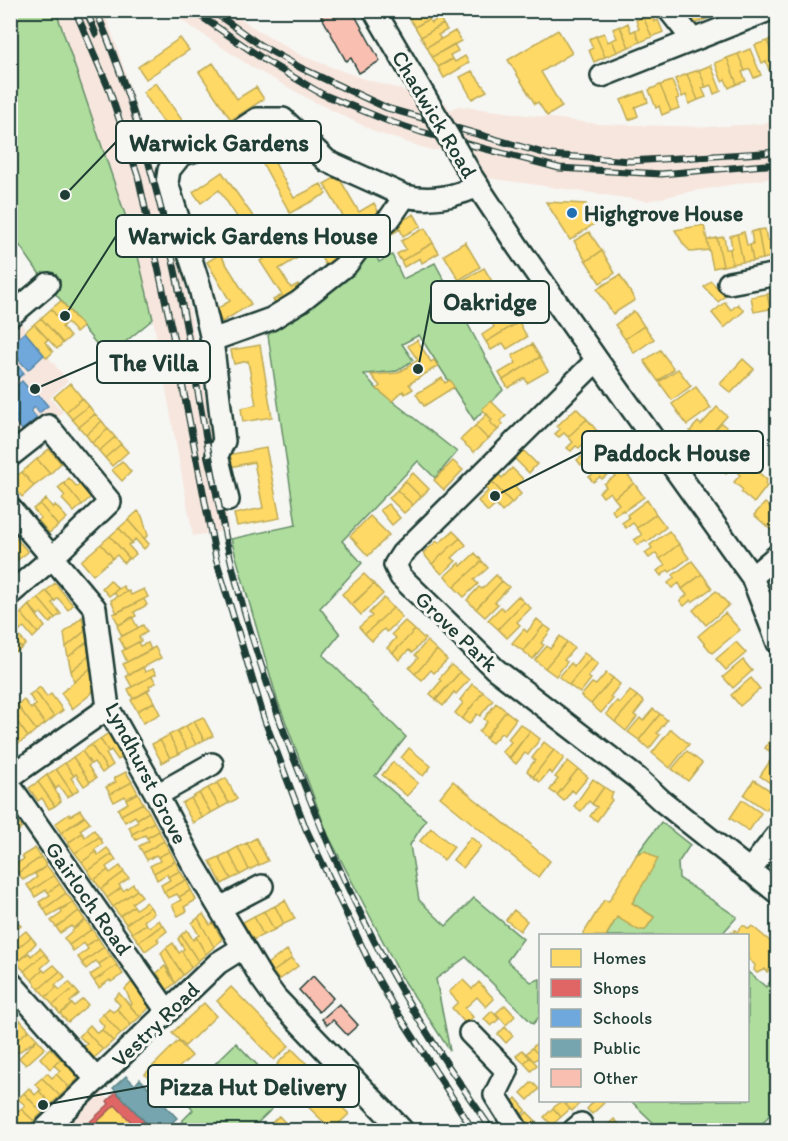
<svg xmlns="http://www.w3.org/2000/svg" width="788" height="1141" font-family="Itim,sans-serif">
<rect width="100%" height="100%" fill="#f6f6f2"/>
<filter id="ink" filterUnits="userSpaceOnUse"><feTurbulence type="fractalNoise" baseFrequency=".0167" numOctaves="2"/><feDisplacementMap in="SourceGraphic" scale="12" xChannelSelector="R" yChannelSelector="G"/><feConvolveMatrix kernelMatrix="1 2 1 2 8 2 1 2 1" color-interpolation-filters="sRGB"/></filter>
<g filter="url(#ink)">
<path fill="#f7e6de" d="M56,11H104L117,47L177,240L229,530L193,536L153,319L135,244Z
M168,11H231L251,26L302,56L361,78L445,102L450,110L458,106L598,124L708,127L757,124L777,121V177L688,192L647,201L454,173L441,150H431L378,133L309,99L250,66Z
M19,321L68,381L50,398L63,412L11,454V329Z
M99,1089L115,1105L88,1130H56Z"/>
<path fill="#aedd9d" stroke="#668d68" stroke-width="1.5" d="M10,11H56L135,244L153,319L107,357L41,276L11,233Z
M371,245L379,262L392,255L403,279L435,263L503,390L474,420L419,335L402,344L413,360L397,371L364,374L377,389L457,452L435,478L418,461L342,541L362,563L320,608L340,634L323,655L406,737L375,776L426,820L410,845L419,900L446,926L474,898L523,939L507,961L531,982L540,979V1016L533,1024L466,957L436,979L450,1051L401,976L328,835L277,699L231,539L296,525L268,335L350,269Z
M661,822L690,845L678,863L679,878L737,917L721,935L606,936L617,917L645,930L654,917L632,903L657,859L645,851L637,854Z
M748,972L766,987L777,973V1106L757,1130H661L631,1101L748,1100Z
M236,1043L266,1074L253,1088L272,1109L250,1130H191L182,1121L193,1110L181,1097Z"/>
<path fill="#ffd966" stroke="#bcaa57" stroke-width="1.5" d="M405,10H422L409,18Z
M422,10H435L427,15L429,19L415,27L409,18Z
M693,10H702L706,19L694,24L689,12Z
M702,10H716L717,14L706,19Z
M651,14L654,22L658,20L663,32L652,37L643,17Z
M643,17L652,37L640,42L635,30L639,29L636,20Z
M440,18L443,24L421,37L415,27L429,19L431,23Z
M628,23L631,32L635,30L640,42L629,47L620,27Z
M443,24L447,30L438,35L441,39L427,47L421,37Z
M620,26L629,47L617,52L612,40L617,38L613,29Z
M558,30L572,53L541,72L562,107L547,116L538,102L535,104L508,60Z
M455,31L461,41L432,57L427,47Z
M604,33L608,42L612,40L617,52L605,57L596,36Z
M596,36L605,57L594,62L589,50L593,48L589,39Z
M778,36V66L767,41Z
M180,38L189,50L146,79L138,67Z
M767,41L778,66L769,70L766,61L762,63L755,45Z
M454,44L458,51L450,55L452,59L438,67L432,57Z
M750,49L761,75L754,78L750,69L745,71L738,54Z
M738,54L745,71L742,72L746,81L737,84L727,58Z
M465,56L469,63L444,78L438,67L453,59L455,62Z
M727,58L737,84L729,88L725,79L722,81L715,63Z
M213,63L237,99L256,87L264,99L231,120L199,72Z
M711,65L721,91L714,94L711,85L706,87L699,70Z
M699,70L706,87L702,88L706,97L698,100L687,74Z
M472,71L487,91L472,99L460,77Z
M687,74L698,100L689,104L686,95L682,97L675,79Z
M672,81L679,98L676,99L679,108L671,111L660,85Z
M156,83L193,136L164,156L153,139L168,129L143,92Z
M660,85L671,111L662,115L659,106L656,108L649,90Z
M644,91L648,102L635,107L638,116L629,120L621,100Z
M287,141L293,153L275,163L294,198L321,184L326,194L290,213L259,157Z
M222,172L264,232L234,253L228,243L246,230L219,190L201,203L193,192Z
M338,176L359,212L374,203L379,213L351,230L324,184Z
M546,202L586,204L597,222L570,240Z
M414,214L421,226L403,236L400,229L390,235L387,229Z
M704,225L709,250L691,252L684,245L675,230Z
M314,227L338,265L329,271L315,247L279,269L291,288L298,284L302,290L277,306L273,300L282,295L260,261Z
M777,227L778,256H774L771,240L774,239L772,228Z
M425,228L433,243L401,261L397,254L406,249L401,241Z
M765,229L767,241L771,240L774,256L763,259L758,230Z
M758,230L763,259L753,261L750,245L753,244L751,232Z
M589,232L602,251L586,261L574,241Z
M744,232L747,245H750L753,261L743,262L737,234Z
M737,234L743,262L732,264L730,249L732,247L730,236Z
M724,237L726,249H730L732,264L723,266L717,238Z
M717,238L723,266L713,268L707,240Z
M465,242L480,267L459,280L444,255Z
M433,243L439,253L422,263L420,258L404,267L401,261Z
M602,251L615,273L600,283L586,261Z
M220,254L251,304L222,322L215,310L230,301L207,262Z
M484,268L496,288L473,301L461,281Z
M620,275L635,300L613,314L597,289Z
M711,281L725,296L718,302L704,287Z
M778,292V323L774,324L767,294Z
M767,294L770,309L754,312L751,297Z
M61,301L83,327L76,333L67,322L64,325L51,309Z
M725,302L731,310L738,304L744,311L724,328L712,313Z
M510,308L519,322L486,342L482,335L494,327L490,320Z
M51,309L64,325L62,327L70,337L63,343L41,318Z
M634,311L644,326L625,339L615,325Z
M41,318L63,343L57,349L34,324Z
M519,322L527,337L507,349L503,343L491,350L486,342Z
M34,324L48,339L45,342L53,352L47,358L25,332Z
M644,326L654,339L634,353L625,339Z
M417,340L431,362L434,360L438,366L409,384L413,389L405,394L403,391L392,401L377,389L380,386L371,375L398,373L418,360L408,346Z
M532,344L540,357L503,380L499,373L516,363L512,356Z
M260,345L272,417L243,422L241,408L256,405L248,361L234,364L231,350Z
M660,350L674,369L658,381L644,361Z
M540,357L548,371L527,383L525,378L508,388L503,380Z
M743,359L754,369L731,393L720,384Z
M678,369L691,386L672,400L659,382Z
M442,378L445,383L450,380L454,387L424,406L416,394Z
M70,383L82,398L66,412L54,397Z
M696,387L711,408L687,425L672,404Z
M82,398L89,406L72,419L66,412Z
M491,401L506,416L500,421L503,424L498,430L490,422L492,420L482,409Z
M89,406L95,414L79,427L72,419Z
M717,407L727,416L703,443L690,431L698,422L701,425Z
M576,408L587,419L568,437L564,433L559,437L555,434L560,429L557,426Z
M95,414L102,421L86,435L79,427Z
M487,414L492,420L490,422L498,430L488,439L475,426Z
M587,419L597,431L579,448L576,446L571,451L567,448L573,442L568,437Z
M102,421L108,429L92,443L86,435Z
M721,423L731,431L712,451L703,443Z
M475,426L488,439L474,452L460,440Z
M108,429L115,437L99,451L92,443Z
M731,431L740,440L719,464L709,455Z
M115,437L121,444L105,458L99,451Z
M601,438L611,451L592,465L588,460L581,465L577,460L584,455L582,452Z
M739,442L752,454L743,464L739,460L726,474L717,466Z
M121,444L128,452L112,466L105,458Z
M266,448L280,518L237,526L234,514L263,508L254,462L230,467L227,455Z
M49,449L61,463L50,474L37,459Z
M523,450L537,464L529,473L514,458Z
M611,451L621,464L602,479L600,477L593,482L589,477L596,472L592,465Z
M37,459L50,474L34,486L22,472Z
M122,461L131,472L122,481L112,470Z
M453,461L463,470L444,490L434,480Z
M746,461L767,480L765,484L767,486L754,503L741,492L743,490L734,482L740,475L737,472Z
M512,468L523,479L515,487L521,494L512,503L491,481L498,474L502,478Z
M624,470L634,483L614,498L610,492L603,497L599,492L606,487L604,484Z
M22,472L34,486L22,497L18,492L15,477Z
M413,473L429,489L421,497L405,481Z
M69,478L77,487L80,484L91,497L82,505L64,483Z
M405,481L421,497L413,505L397,490Z
M491,481L512,503L502,512L496,505L488,512L478,501L488,491L485,487Z
M64,483L82,505L74,512L62,499L65,496L58,488Z
M634,483L644,497L624,511L623,510L615,515L612,510L619,504L614,498Z
M397,490L413,505L404,513L389,498Z
M46,499L53,508L55,505L67,518L58,526L40,504Z
M647,500L656,514L637,528L633,523L626,528L622,523L629,518L627,515Z
M765,503L778,514V536L754,515Z
M40,504L58,526L49,533L38,520L41,518L33,509Z
M388,504L400,518L392,525L380,510Z
M138,511L142,516L148,535L144,539L128,520Z
M656,514L666,527L647,542L645,540L638,545L634,540L642,535L637,528Z
M370,516L389,535L368,556L350,536Z
M128,520L149,544L144,549L135,539L132,543L119,528Z
M119,528L132,543L128,545L136,554L130,559L110,536Z
M10,531L28,552L19,559L10,549Z
M453,531L460,538L432,564L423,553L437,541L439,543Z
M669,531L679,544L660,559L656,553L649,558L645,553L652,548L650,545Z
M110,536L129,558L124,563L117,555L113,558L101,544Z
M460,538L466,545L452,558L456,561L442,574L432,564Z
M101,544L113,558L93,575L81,561Z
M679,544L689,558L670,572L668,570L661,576L657,571L665,565L660,559Z
M10,549L19,559L11,566H10Z
M475,553L482,561L454,587L445,576L459,563L461,566Z
M482,561L488,568L474,580L478,584L464,597L454,587Z
M692,561L702,574L682,589L679,583L672,588L668,583L674,578L673,575Z
M364,574L374,584L351,605L342,594Z
M702,574L712,588L692,602L691,600L684,606L680,601L687,595L682,589Z
M496,575L502,581L476,609L467,600L479,587L482,589Z
M110,580L118,589L109,596L102,588Z
M502,581L509,587L495,602L498,604L485,617L476,609Z
M55,583L73,605L68,610L58,598L55,601L46,591Z
M374,584L383,594L361,615L352,605Z
M123,586L127,592L117,597L114,592Z
M144,589L148,597L117,613L111,600L129,591L131,595Z
M46,591L55,601L52,603L61,614L55,618L38,598Z
M716,591L729,605L706,625L693,610Z
M518,596L524,602L498,629L488,620L501,607L504,610Z
M38,598L55,618L50,623L41,613L38,615L29,605Z
M384,598L393,608L365,634L359,627L372,616L369,613Z
M144,599L147,605L134,612L136,616L119,625L113,614Z
M524,602L531,608L517,622L520,625L507,638L498,629Z
M29,605L45,627L38,633L21,613Z
M393,608L402,617L387,632L384,629L372,641L365,634Z
M21,613L38,633L33,638L24,627L21,630L12,620Z
M725,613L740,630L712,653L698,636Z
M82,617L85,631L66,647L64,633Z
M132,617L138,628L122,636L117,626Z
M537,619L544,625L523,651L512,643L524,629L527,632Z
M12,620L21,630L17,634L26,644L22,648L10,635V621Z
M405,621L415,630L393,653L387,648L396,638L392,634Z
M143,625L147,632L139,637L141,641L125,649L119,638Z
M544,625L551,630L541,643L544,645L533,659L523,651Z
M415,630L425,639L412,653L409,650L399,660L393,653Z
M85,631L87,642L68,657L66,647Z
M10,635L22,648L16,652L10,646Z
M560,636L567,642L545,668L535,660L547,646L550,649Z
M427,641L437,650L415,674L409,668L418,658L415,655Z
M87,642L89,656L71,671L68,657Z
M138,642L140,646L148,643L151,650L127,662L122,651Z
M567,642L574,648L564,660L567,662L556,676L545,668Z
M736,642L746,653L726,670L716,659Z
M155,647L161,658L129,675L123,664Z
M437,650L447,660L434,673L431,670L422,680L415,674Z
M584,653L591,658L569,685L559,677L571,663L574,666Z
M89,656L91,668L74,682L71,671Z
M591,658L598,664L588,677L591,679L580,693L569,685Z
M743,660L752,671L733,688L723,677Z
M451,665L460,672L436,699L430,694L441,681L439,679Z
M143,667L145,672L153,669L156,674L132,687L126,676Z
M91,668L94,689L91,694L72,709L61,693Z
M460,672L469,680L456,694L454,692L443,706L436,700Z
M606,673L613,678L591,704L581,696L592,683L596,685Z
M152,676L156,683L149,686L150,689L133,699L128,689Z
M613,678L620,684L610,697L613,699L601,713L591,704Z
M751,678L760,689L740,706L731,695Z
M472,684L483,692L462,719L455,713L463,703L460,700Z
M40,687L47,697L51,694L63,710L54,717L35,691Z
M35,691L54,717L45,724L33,707L36,705L29,695Z
M148,691L154,702L137,711L131,700Z
M630,691L637,696L615,722L606,714L617,701L620,703Z
M483,692L493,700L480,716L477,714L469,724L462,719Z
M637,696L644,702L634,715L637,717L626,731L615,722Z
M24,700L31,709L33,707L45,724L36,730L17,705Z
M154,702L160,714L143,723L137,711Z
M496,703L506,711L486,738L479,732L487,722L484,719Z
M17,705L36,730L28,737L16,720L18,718L12,709Z
M653,709L660,714L639,740L628,732L640,718L643,721Z
M506,711L516,719L504,735L501,733L492,743L485,738Z
M660,714L667,720L657,733L660,735L649,749L639,740Z
M203,717L213,736L204,740L194,721Z
M10,720L13,723L16,720L28,737L19,743L10,732Z
M194,721L204,740L196,745L186,726Z
M520,724L530,731L510,758L502,752L511,742L508,739Z
M186,726L196,745L187,749L177,731Z
M671,729L689,744L670,768L652,753Z
M177,731L187,749L179,754L169,735Z
M530,731L540,739L528,755L525,753L516,764L509,758Z
M10,732L19,743L10,750Z
M110,732L123,757L118,760L111,750L109,752L100,739Z
M774,734L778,737V757L765,748Z
M169,735L179,754L170,758L160,740Z
M100,739L109,752L106,754L113,765L107,769L91,745Z
M160,740L170,758L162,763L152,744Z
M544,742L554,750L533,777L527,771L535,760L532,758Z
M91,745L107,769L102,773L94,762L91,764L82,751Z
M409,748L431,766L423,776L401,758Z
M554,750L564,758L552,774L549,771L540,782L533,777Z
M82,751L91,764L88,766L96,778L90,782L73,757Z
M687,751L702,763L688,781L672,769Z
M73,757L90,782L84,786L76,774L74,776L65,763Z
M568,761L578,769L557,795L550,790L558,779L555,777Z
M770,761L778,767V788L760,776Z
M393,762L418,783L407,796L382,775Z
M65,763L74,776L71,778L79,789L73,794L56,769Z
M56,769L73,794L67,797L59,786L56,789L47,775Z
M578,769L588,777L575,793L572,790L564,801L557,795Z
M126,772L132,782L110,794L106,787L116,782L114,778Z
M47,775L61,801L55,806L38,782Z
M226,778L237,799L229,803L217,783Z
M593,779L604,787L592,804L589,801L581,811L574,806Z
M754,780L777,795L766,810L744,795Z
M453,781L550,861L538,877L440,797Z
M38,782L55,806L49,809L42,798L38,801L29,788Z
M132,782L138,793L126,799L125,796L114,802L110,794Z
M217,783L229,803L220,808L208,788Z
M604,787L613,793L610,798L612,800L597,821L590,816L597,807L592,804Z
M208,788L220,808L211,813L199,793Z
M138,793L143,803L121,815L118,809L128,803L126,799Z
M199,793L211,813L202,818L191,798Z
M191,798L202,818L193,823L182,803Z
M742,800L761,813L749,831L730,818Z
M143,803L149,812L137,819L135,816L125,822L121,815Z
M80,810L84,816L61,833L55,824L69,814L70,816Z
M10,812L22,828L16,833L10,825Z
M149,812L154,822L132,834L129,827L138,822L137,819Z
M85,817L90,823L80,830L82,833L68,843L61,833Z
M154,822L159,831L147,838L145,835L136,840L132,834Z
M431,828L454,847L444,860L420,841Z
M94,830L99,837L75,853L68,843L82,833L85,837Z
M159,831L164,841L143,853L139,846L149,841L147,838Z
M99,837L103,843L94,850L96,852L82,862L75,853Z
M471,837L481,846L463,868L453,860Z
M256,838L268,861L259,865L247,843Z
M164,841L170,851L158,857L156,855L147,860L143,853Z
M247,843L259,865L249,870L238,847Z
M238,847L249,870L240,875L229,852Z
M35,848L41,857L18,873L13,866L24,859L22,856Z
M107,848L112,854L88,871L82,862L96,852L98,855Z
M170,851L175,861L154,873L150,866L160,861L158,857Z
M645,851L658,859L632,903L654,917L645,930H638L617,917L606,936H582L604,900L609,901L637,854Z
M229,852L240,875L231,879L219,857Z
M112,854L116,860L106,867L108,870L94,880L88,871Z
M41,857L47,866L23,880L18,873Z
M219,857L231,879L222,884L210,861Z
M175,861L180,871L168,877L167,874L157,880L154,873Z
M47,866L54,875L31,891L27,885L37,877L35,874Z
M120,866L124,872L101,889L94,880L108,870L110,873Z
M180,871L186,880L164,892L161,885L170,880L168,877Z
M124,872L129,878L119,885L121,888L107,898L101,889Z
M54,875L60,884L48,892L46,890L35,897L31,891Z
M186,880L191,890L179,897L177,894L168,898L164,892Z
M60,884L66,893L44,909L39,902L50,895L48,892Z
M133,884L137,890L113,907L107,898L121,888L123,891Z
M137,890L142,896L132,903L134,906L120,916L113,907Z
M191,890L196,900L184,907L187,911L178,916L172,905L181,900L179,897Z
M66,893L73,902L48,916L44,909Z
M285,900L295,919L284,924L275,906Z
M73,902L79,911L56,927L51,921L62,913L61,910Z
M146,902L150,907L126,924L120,916L134,906L136,909Z
M275,906L284,924L274,930L264,911Z
M150,907L154,913L144,921L146,924L132,933L126,924Z
M514,910L527,921L520,931L506,920Z
M79,911L85,920L73,928L71,926L60,933L56,927Z
M264,911L274,930L263,935L254,916Z
M203,914L210,925L213,923L222,939L214,947L198,918Z
M254,916L263,935L253,940L243,922Z
M198,918L214,947L206,954L196,937L199,935L192,923Z
M16,920L21,926L12,934L14,936L10,940V925Z
M85,920L92,929L69,945L64,938Z
M159,920L162,925L139,942L132,933L146,924L149,927Z
M163,925L167,931L157,939L159,941L145,951L139,942Z
M742,926H745L749,929L752,926L778,948V961L767,972L765,969L757,973L754,970L755,965L748,959V936H728L731,932L733,933L735,930L737,932Z
M92,929L98,938L86,946L84,943L73,951L69,945Z
M187,930L193,940L196,937L206,954L198,961L181,935Z
M26,931L31,937L10,954V940L14,936L16,939Z
M181,935L198,961L191,968L182,951L184,949L178,939Z
M31,937L36,943L17,963L10,954Z
M98,938L104,947L82,963L78,957L88,949L86,946Z
M173,943L179,953L182,951L191,968L183,975L166,948Z
M104,947L111,956L99,964L96,961L86,969L82,963Z
M40,948L45,954L24,971L17,963L29,953L31,956Z
M166,948L183,975L175,983L161,953Z
M287,950L292,958L273,972L267,964Z
M45,954L50,960L41,968L43,970L32,980L24,971Z
M111,956L117,965L94,981L90,975L101,968L99,964Z
M292,958L298,966L279,980L273,972Z
M54,965L60,971L39,989L32,980L43,970L45,972Z
M117,965L123,974L111,982L110,980L99,988L94,981Z
M165,966L175,983L167,990L157,973Z
M60,971L65,977L55,985L57,987L46,997L39,989Z
M463,980L472,989L479,982L494,999L486,1007L477,997L465,1008L473,1017L466,1024L452,1008L458,1002L449,992Z
M69,982L74,988L53,1005L46,997L57,987L60,990Z
M132,982L150,1007L140,1017L130,1006L132,1004L125,989Z
M231,987L289,1046L274,1060L217,1001Z
M74,988L79,994L70,1002L72,1004L60,1014L53,1005Z
M119,993L140,1017L131,1025L117,1009L120,1005L114,998Z
M83,999L88,1005L68,1022L60,1014L72,1004L74,1006Z
M204,1003L216,1016L185,1046L172,1033Z
M505,1005L515,1016L506,1025L496,1013Z
M109,1008L113,1012L117,1009L131,1025L121,1034L103,1014Z
M13,1011L21,1021L11,1029L10,1013Z
M492,1011L499,1019L491,1026L484,1019Z
M103,1014L121,1034L113,1041L102,1030L104,1026L98,1019Z
M21,1021L29,1030L10,1046V1034L14,1032L11,1029Z
M90,1025L97,1033L102,1030L113,1041L103,1050L85,1030Z
M505,1027L513,1036L506,1043L498,1034Z
M29,1030L37,1039L16,1054L10,1046Z
M85,1030L103,1050L94,1058L83,1047L87,1044L79,1036Z
M37,1039L45,1048L26,1065L19,1058Z
M178,1041L192,1056L176,1070L183,1077L178,1082L172,1075L159,1088L145,1074Z
M538,1042L540,1044V1056L532,1048Z
M50,1048L61,1059L50,1069L40,1058Z
M532,1048L540,1056L534,1061L526,1054Z
M292,1049L311,1068L307,1072L349,1114L332,1130L292,1091L297,1085L277,1064Z
M522,1050L530,1057L524,1063L516,1056Z
M530,1057L537,1065L531,1071L524,1063Z
M61,1059L77,1076V1080L69,1087L56,1074L60,1071L54,1065Z
M47,1073L52,1078L56,1074L69,1087L60,1096L42,1078Z
M42,1078L60,1096L51,1104L39,1091L41,1090L35,1084Z
M532,1082L539,1089L528,1100L521,1093Z
M29,1088L35,1095L39,1091L51,1104L42,1113L24,1093Z
M24,1093L42,1113L34,1121L21,1109L25,1105L18,1099Z
M516,1098L526,1110L519,1117L508,1106Z
M570,1100H578L580,1103L572,1111L566,1105Z
M595,1100H601L604,1103L592,1114L587,1109Z
M562,1101L570,1109L561,1117L553,1108Z
M115,1105L139,1130H88L106,1114Z
M11,1108L16,1113L21,1109L34,1121L21,1130L10,1119Z
M553,1108L561,1117L552,1125L544,1117Z
M527,1112L536,1121L527,1129L519,1120Z
M279,1116L292,1130H264Z
M614,1119L622,1127L618,1130H614L608,1125Z"/>
<path fill="#e06666" stroke="#a65a57" stroke-width="1.5" d="M116,1092L147,1124L139,1130L115,1105L88,1130H81L109,1104L107,1101Z"/>
<path fill="#6fa8dc" stroke="#5788aa" stroke-width="1.5" d="M25,332L44,355L28,370L10,350V345Z
M10,350L19,360L15,363L24,373L15,381L10,376Z
M22,381L35,396L38,394L48,406L39,413L35,407L31,411L37,418L22,430L13,419L16,417L10,411V399L18,393L14,388Z"/>
<path fill="#76a5af" stroke="#5c868a" stroke-width="1.5" d="M126,1076L135,1085L140,1079L177,1118L164,1130H153L113,1088Z"/>
<path fill="#f9bfb1" stroke="#1f3d34" stroke-width="1.5" d="M318,10H352L380,61L359,73L351,58L346,61Z
M313,976L333,998L319,1012L299,990Z
M339,1004L358,1025L347,1035L333,1020L327,1025L322,1019Z"/>
<g fill="none" stroke-linecap="round" stroke-linejoin="round">
<g stroke="#1f3d34" stroke-width="26">
<path id="minor" d="M374,10L425,97
M669,10L693,40
M602,76L769,10
M471,176L518,247L597,360L752,577L778,643
M729,283L778,274
M10,316L48,284
M212,340L271,319L299,302L347,264L365,240L390,218L405,196
M597,360L402,554L395,565L401,577L495,669L637,778L662,801L778,893
M10,456L48,426L110,502L51,559L10,594
M228,500L217,455L224,441L212,340L200,288L167,183L169,170L181,155L225,140L257,119H283L327,161L405,196C431,202 454,197 478,186
M10,508L95,608L108,708L157,795L192,862L262,979L275,997L402,1130
M752,577L778,555
M10,777L108,708
M10,786L167,1011
M157,795L212,764
M749,871L778,834
M220,908L262,886
M10,982L97,1080
M470,1033L507,1071L495,1095L517,1130
M44,1130L218,963L242,948
M574,1130L581,1124"/>
</g>
<use href="#minor" stroke="#f6f6f2" stroke-width="21"/>
<g stroke="#1f3d34" stroke-width="7">
<path id="rail" d="M75,10L109,89L138,176L172,331L216,559L265,721L306,829L375,974L392,1004L473,1130
M86,10L96,34
M96,10C135,104 163,205 182,305C199,391 211,479 232,565C247,627 268,688 290,748C318,822 348,894 386,963C417,1020 454,1076 492,1130
M192,10L266,61L322,94L388,121L421,132L559,168L661,174L778,164
M211,10L260,45L301,68L387,108L550,155L630,161L778,152"/>
</g>
<use href="#rail" stroke="#f6f6f2" stroke-width="4.5" stroke-dasharray="14" stroke-linecap="butt"/>
<g stroke="#1f3d34" stroke-width="26" stroke-linecap="butt">
<path id="minor-bridge" d="M425,97L471,175"/>
</g>
<use href="#minor-bridge" stroke="#f6f6f2" stroke-width="21"/>
</g>
</g>
<circle fill="#1f6fb2" stroke="#f6f6f2" stroke-width="2" cx="572" cy="213" r="6"/>
<g text-anchor="middle" stroke-width="6" stroke-linejoin="round" paint-order="stroke">
<g font-size="22" fill="#1f3d34" stroke="#f6f6f2">
<text transform="translate(435 114) rotate(59)" y="8">Chadwick Road</text>
<text transform="translate(457 631) rotate(44)" y="8">Grove Park</text>
<text transform="translate(147 773) rotate(63)" y="8">Lyndhurst Grove</text>
<text transform="translate(89 898) rotate(55)" y="8">Gairloch Road</text>
<text transform="translate(155 1024) rotate(-44)" y="8">Vestry Road</text>
</g>
<g font-size="22" font-weight="bold" fill="#1f3d34" stroke="#f6f6f2" text-anchor="start">
<text x="584" y="221">Highgrove House</text>
</g>
</g>
<path fill="none" stroke="#1f3d34" stroke-width="2" d="M65 195L116 142M65 316L116 236M418 369L431 302M35 389L97 362M495 496L582 452M43 1105L148 1086"/>
<g fill="#1f3d34" stroke="#f6f6f2" stroke-width="2">
<circle cx="65" cy="195" r="6"/>
<circle cx="65" cy="316" r="6"/>
<circle cx="418" cy="369" r="6"/>
<circle cx="35" cy="389" r="6"/>
<circle cx="495" cy="496" r="6"/>
<circle cx="43" cy="1105" r="6"/>
</g>
<g fill="#f6f6f2" stroke="#1f3d34" stroke-width="2">
<rect x="116" y="121" width="205" height="42" rx="6"/>
<rect x="116" y="215" width="274" height="42" rx="6"/>
<rect x="431" y="281" width="118" height="42" rx="6"/>
<rect x="97" y="341" width="113" height="42" rx="6"/>
<rect x="582" y="431" width="181" height="42" rx="6"/>
<rect x="148" y="1065" width="211" height="42" rx="6"/>
</g>
<g font-size="24" text-anchor="middle" font-weight="bold" fill="#1f3d34">
<text x="219" y="151">Warwick Gardens</text>
<text x="253" y="244">Warwick Gardens House</text>
<text x="490" y="310">Oakridge</text>
<text x="154" y="371">The Villa</text>
<text x="672" y="461">Paddock House</text>
<text x="253" y="1095">Pizza Hut Delivery</text>
</g>
<rect width="788" height="1141" fill="none" stroke="#f6f6f2" stroke-width="36"/>
<rect x="18" y="18" width="752" height="1105" fill="none" stroke="#1f3d34" stroke-width="2" filter="url(#ink)"/>
<rect x="539" y="934" width="210" height="168" fill="#f6f6f2" stroke="#a0aca6" stroke-width="1.5"/>
<rect x="551" y="949" width="30" height="18" fill="#ffd966" stroke="#a0aca6" stroke-width="1.5"/>
<text x="593" y="964" font-size="18" fill="#1f3d34">Homes</text>
<rect x="551" y="979" width="30" height="18" fill="#e06666" stroke="#a0aca6" stroke-width="1.5"/>
<text x="593" y="994" font-size="18" fill="#1f3d34">Shops</text>
<rect x="551" y="1009" width="30" height="18" fill="#6fa8dc" stroke="#a0aca6" stroke-width="1.5"/>
<text x="593" y="1024" font-size="18" fill="#1f3d34">Schools</text>
<rect x="551" y="1039" width="30" height="18" fill="#76a5af" stroke="#a0aca6" stroke-width="1.5"/>
<text x="593" y="1054" font-size="18" fill="#1f3d34">Public</text>
<rect x="551" y="1069" width="30" height="18" fill="#f9bfb1" stroke="#a0aca6" stroke-width="1.5"/>
<text x="593" y="1084" font-size="18" fill="#1f3d34">Other</text>
</svg>
